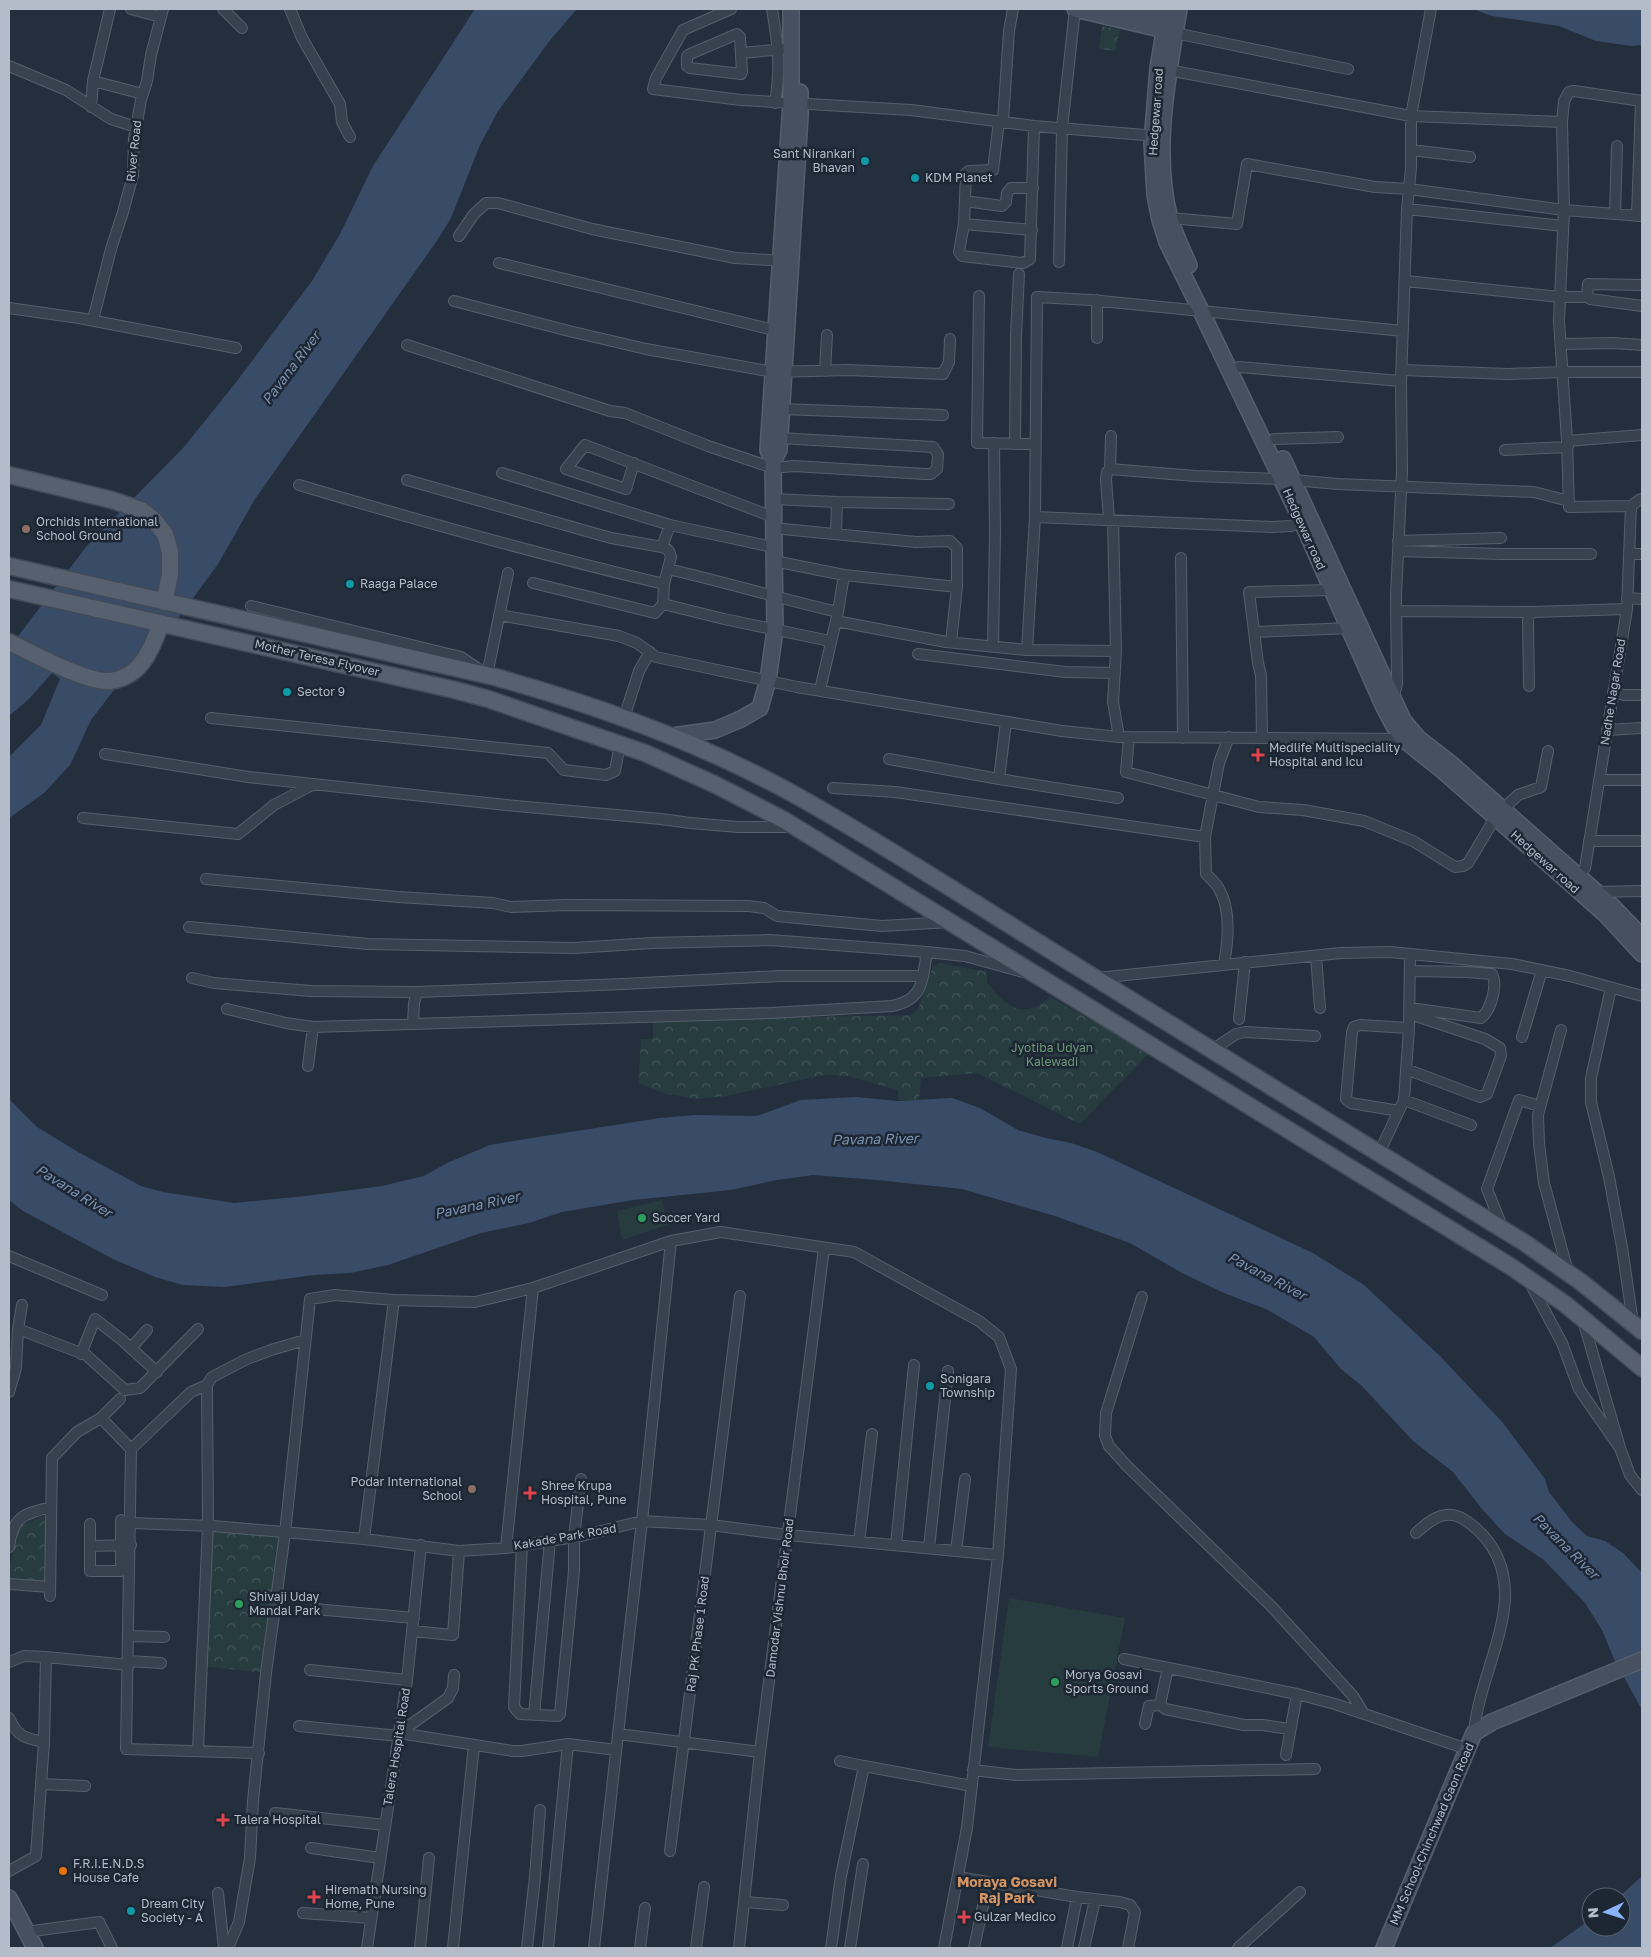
<svg xmlns="http://www.w3.org/2000/svg" width="1651" height="1957" font-family="'Golos Text',sans-serif">
<defs>
<pattern id="forest-crowns" width="20" height="18" patternUnits="userSpaceOnUse" patternTransform="scale(1.25)"><rect width="20" height="18" fill="#263c3f"/><path d="M2 6a3 3 0 1 1 6 0M12 15a3 3 0 1 1 6 0" fill="none" stroke="#435659"/></pattern>
</defs>
<rect width="100%" height="100%" fill="#242f3e"/>
<path fill="#263c3f" d="M662,1200L668,1225L622,1240L617,1211Z
M1009,1598L1125,1618L1098,1757L988,1747Z"/>
<path fill="url(#forest-crowns)" d="M1102,26L1120,30L1115,51L1099,49Z
M940,963L987,972V983C1008,1007 1021,1021 1050,997L1149,1053L1080,1124L977,1073L921,1078L919,1100H899L898,1090L848,1076L824,1075L726,1096L698,1099L666,1094L638,1083L641,1039H653V1020L911,1015L918,1009L932,968Z
M49,1514L46,1590L9,1581V1571L17,1527Z
M213,1526L285,1533L266,1673L202,1666Z"/>
<path fill="#394c67" d="M475,9H577L551,39L498,111L480,145L451,218L436,242L255,499L218,564L174,624L120,682L91,720L70,765L44,793L9,818V757L41,725L60,679L52,673L29,699L9,716V648L86,547L184,447L237,381L312,281L340,234L373,166Z
M1473,9H1642V45L1632,46L1596,41L1559,26L1492,16Z
M856,1097L898,1101L952,1098L980,1108L1018,1130L1046,1138L1071,1143L1097,1152L1313,1253L1364,1285L1440,1356L1503,1423L1545,1479L1549,1492L1572,1522L1587,1536L1605,1541L1623,1553L1642,1573V1710L1614,1659L1602,1630L1585,1603L1544,1560L1505,1534L1482,1509L1453,1472L1413,1441L1362,1386L1341,1369L1314,1337L1266,1309L1224,1293L1184,1274L1130,1243L1055,1216L962,1189L877,1180L813,1175L777,1180L731,1190L633,1200L562,1212L529,1223L481,1233L388,1265L350,1273L314,1275L225,1287L183,1285L155,1277L113,1259L23,1211L9,1200V1099L37,1127L78,1152L141,1186L163,1192L234,1203L306,1196L382,1186L424,1176L447,1163L490,1145L519,1140L660,1118L695,1115L757,1116L801,1100Z
M1642,1876V1948H1550L1591,1919V1927H1621V1897H1619Z"/>
<g fill="none" stroke-linecap="round" stroke-linejoin="round">
<g stroke="#565f6c" stroke-width="12">
<path id="street" d="M131,9L161,17
M223,9L242,28
M290,9L302,38L340,104L342,122L350,137
M731,9L683,30L656,78L653,89L741,100L911,110L1034,126L1157,136
M772,9C778,44 781,67 775,103
M1175,33L1348,69
M737,34L740,37L742,72L741,74L690,68L687,66V56L690,54Z
M741,53L785,49
M9,66L66,90L111,119L136,127
M1163,69L1411,116L1562,122
M93,81L143,94
M91,107L93,81L110,9
M999,121L993,170L969,171L966,173L964,224L1032,230
M1003,121L1009,31L1013,9
M1411,150L1470,157
M965,201L1002,206L1006,202L1007,193L1011,188H1033
M1407,209L1563,226
M1615,214L1617,146
M1637,216L1641,101
M1170,218L1237,224L1247,164L1375,187L1409,189L1564,210L1642,216
M964,224L959,252L962,256L1023,263L1030,259L1034,126
M459,236L474,214L486,203H498L592,229L735,258L787,261
M1059,262L1062,128L1075,9
M499,263L774,330
M1406,281L1560,297H1587L1590,299L1642,306
M979,296L977,443L1035,444
M1587,297L1588,284L1642,285
M1097,300V338
M454,301L569,331L646,349L773,372L848,370L943,374L949,362L950,339
M9,308L79,318L236,348
M93,320L111,249L123,212L133,175L134,139L141,100L147,81L151,55L163,9
M1561,344L1613,343L1642,345
M407,345L610,411L625,413L708,446L773,468L794,466L925,474H931L937,469L938,454L933,447L780,438
M1239,367L1401,381
M1402,370L1508,374L1563,372H1642
M825,371L827,335
M781,409L943,415
M1274,439L1338,437
M1567,441L1642,435
M1015,444L1016,335L1019,274
M1505,450L1568,447
M634,463L626,489L566,469L585,445L760,512L773,517
M1110,469L1111,436
M502,473L670,525L773,547
M407,480L611,538L662,547C668,549 670,551 671,557L664,584L663,604L655,613L533,583
M1293,480L1338,484L1534,492L1569,501
M299,485C420,521 541,555 664,584
M773,499L837,502L949,504
M1631,506L1569,507L1567,441L1559,321L1564,210L1562,122L1564,101L1569,92L1574,91L1642,101
M1035,517L1272,527L1291,526L1306,520
M1109,520L1106,479L1107,472L1110,469L1195,476L1281,479
M1113,521L1116,651L1113,702L1119,737
M773,528L916,542L950,541L957,548V587L951,642
M836,534L837,502
M1398,541L1501,538
M662,547L670,525
M1398,551L1502,554H1591
M1630,554H1642
M1181,558L1183,738
M774,561L844,575L957,587
M668,569C725,582 781,599 838,612
M1627,598L1642,599
M663,604L724,619L830,641
M251,606L461,657L487,675L508,573
M1396,611L1533,612L1627,609
M499,615L619,636L637,643L656,657L797,687L1062,731L1119,737L1407,739
M836,621L946,642L1027,650L1116,651
M1254,632L1353,628
M993,646L995,533L994,443
M1027,650L1035,517L1037,297L1091,300L1403,331
M918,654L1065,672L1115,673
M1529,686L1528,620L1530,612
M820,690L838,612L844,575
M1613,692L1624,695H1642
M1393,700L1397,684L1396,595L1402,471L1401,381L1407,209L1411,168V116L1431,9
M211,718L548,753L564,770L606,775L615,771L620,744
M624,718L639,671L650,652
M1607,730L1642,728
M1129,737L1126,772L1259,807L1303,810L1364,821L1413,841L1455,867L1463,866L1468,863L1495,818
M1262,738L1261,675L1258,663L1249,592L1331,590
M105,754L248,777L506,805L661,819L690,823L738,827H792
M889,759L999,779L1006,722
M999,779L1118,798
M1599,780H1642
M833,788L895,792L1205,837
M1502,810L1518,795L1541,787L1548,751
M83,818L238,834L274,805L314,784
M1589,841H1642
M206,879L398,897L493,903L511,907L566,905L748,906L764,908L777,916L882,926L950,922
M1576,880L1585,868L1627,609L1631,506L1639,500L1642,499
M1595,892L1642,891
M189,927L368,944L574,948L652,943L770,940L927,952
M1316,956L1320,1008
M1224,964C1228,942 1231,909 1219,889C1216,883 1210,878 1206,874L1205,837L1219,763L1229,737
M192,978L214,983L311,991L417,992L623,984L780,976H923
M1097,978L1341,953L1390,952L1512,964L1570,976L1642,996
M1611,988L1591,1078V1102L1609,1177L1622,1247L1633,1323
M1410,1008L1481,1018C1491,1010 1498,985 1492,974L1467,972L1411,971
M227,1009L286,1023L313,1027L771,1013L892,1006C924,1000 922,980 927,952L965,956L1023,972
M1239,1019L1245,962
M413,1024L414,1003L417,992
M1561,1030L1538,1115L1539,1144L1544,1183L1568,1272
M1522,1037L1542,970
M1212,1050L1236,1034L1245,1032L1315,1036
M308,1066L313,1027
M1406,1069L1480,1097L1487,1094L1501,1056L1500,1048L1485,1039L1410,1014
M1404,1100L1471,1125
M1399,1111L1351,1103L1346,1099L1352,1032L1354,1027L1360,1025L1409,1028
M1379,1153L1404,1100L1409,1028L1410,954
M1503,1229L1487,1189L1519,1100L1540,1106
M9,1256L102,1295
M1530,1283L1562,1343L1579,1389L1620,1448
M1142,1297L1106,1413L1105,1436L1109,1446L1127,1466L1272,1607L1353,1696L1364,1714
M1583,1320L1620,1448L1630,1475L1642,1490
M18,1329L22,1305
M131,1348L147,1330
M81,1354L95,1319L122,1340L157,1372
M9,1392L16,1368L18,1329L86,1355L125,1390L140,1388L198,1329
M101,1418L120,1399
M131,1449L191,1392L207,1385L212,1377L247,1359L271,1350L305,1340
M121,1520V1571H90V1546L131,1545
M131,1523L213,1526L364,1539L459,1551L506,1548L581,1536L642,1521L711,1525L788,1535L998,1555
M1416,1533C1424,1526 1431,1519 1441,1516C1453,1512 1463,1518 1472,1525C1496,1544 1506,1569 1505,1599C1502,1644 1478,1687 1474,1733
M364,1539L394,1300
M859,1542L872,1434
M522,1545L514,1707L520,1714L558,1716L560,1714L574,1571V1537L581,1479
M896,1545L914,1365
M90,1546V1524
M9,1547C13,1516 24,1514 51,1507
M506,1548L533,1288
M929,1548L948,1371
M956,1551L965,1479
M9,1584L50,1587
M50,1596L52,1458L77,1432L101,1418L131,1449L126,1749L259,1753
M315,1609L414,1618
M412,1631L453,1635L459,1551
M129,1636L164,1637
M1124,1659L1297,1694L1335,1704L1467,1749
M129,1661L161,1663
M9,1662L24,1656L46,1657L129,1665
M1168,1668L1161,1700V1705L1165,1709L1244,1725H1263L1289,1729
M310,1670L407,1680
M534,1715L550,1541
M9,1718C18,1737 24,1738 44,1742
M1145,1724L1149,1706L1161,1705
M299,1726L399,1736
M399,1733L513,1751H522L568,1744L616,1750
M399,1733L448,1698L453,1688L454,1675
M618,1734L760,1752
M198,1750L208,1525L207,1385
M1286,1755L1297,1694
M840,1761L864,1766
M973,1770L1016,1775L1315,1769
M41,1784L85,1786
M275,1813L385,1825
M311,1848L380,1858
M670,1851L740,1296
M9,1871L36,1856L44,1742L46,1657
M958,1877L1077,1897L1120,1902L1130,1905L1135,1912L1128,1948
M218,1893L224,1948
M744,1902L783,1905
M303,1913L371,1918
M26,1932L99,1922L112,1948
M228,1948L239,1922L250,1858L253,1801L266,1673L285,1533L310,1299L335,1295L394,1300L475,1302L533,1288L671,1241L721,1232L854,1252L979,1321L999,1337L1011,1369L998,1555L967,1828L944,1948
M367,1948L407,1680L421,1545
M420,1948L429,1858
M453,1948L474,1745
M527,1948L535,1877L540,1810
M548,1948L568,1744
M594,1948L642,1521L671,1241
M640,1948L645,1908
M696,1948L704,1887
M739,1948L760,1752L824,1248
M831,1948L841,1876L864,1766L972,1786
M850,1948L863,1864
M974,1948L988,1882
M1067,1948L1077,1897
M1084,1948L1095,1900
M1238,1948L1300,1892"/>
</g>
<g stroke="#565f6c" stroke-width="18">
<path id="secondary" d="M1075,9L1173,32
M1123,9L1176,20
M1168,9L1158,68L1152,143L1155,195L1160,220L1167,242L1201,311L1302,522L1383,705L1394,726L1404,740L1442,770L1605,914L1642,954
M1179,9C1168,76 1152,151 1170,219C1175,235 1182,250 1189,265
M1283,459L1403,720L1418,738L1449,762L1612,906L1642,937
M773,461L779,450L800,116V92
M673,736L715,730L741,719L760,708L768,680L775,630L773,461L768,450L791,103V9
M9,1898L35,1948
M1384,1948L1474,1733L1492,1722L1642,1660"/>
</g>
<g stroke="#414a57" stroke-width="19">
<path id="primary" d="M9,475L112,500L141,510L154,520L165,534L170,552V575L164,602
M9,566L495,677C599,706 702,743 797,796C892,849 983,909 1076,966C1225,1058 1375,1151 1525,1243L1581,1282L1642,1331
M9,589L455,690L488,699L645,753L716,785L784,820L1510,1266L1565,1304L1642,1368
M9,642C33,653 86,683 110,681C119,680 128,676 135,670C148,659 155,639 161,623"/>
</g>
<use href="#street" stroke="#38414e" stroke-width="10"/>
<use href="#secondary" stroke="#465061" stroke-width="15"/>
<use href="#primary" stroke="#56606e" stroke-width="16"/>
</g>
<g fill="#0f9aa8" stroke="#1d2633" stroke-width="2">
<circle cx="865" cy="161" r="5"/>
<circle cx="915" cy="178" r="5"/>
<circle cx="350" cy="584" r="5"/>
<circle cx="287" cy="692" r="5"/>
<circle cx="930" cy="1386" r="5"/>
<circle cx="131" cy="1911" r="5"/>
</g>
<g fill="#8d6e63" stroke="#1d2633" stroke-width="2">
<circle cx="26" cy="529" r="5"/>
<circle cx="472" cy="1489" r="5"/>
</g>
<g fill="#e0444e" stroke="#1d2633" stroke-width="2">
<path d="M1255.5 747.5h5v5h5v5h-5v5h-5v-5h-5v-5h5z"/>
<path d="M527.5 1485.5h5v5h5v5h-5v5h-5v-5h-5v-5h5z"/>
<path d="M220.5 1812.5h5v5h5v5h-5v5h-5v-5h-5v-5h5z"/>
<path d="M311.5 1889.5h5v5h5v5h-5v5h-5v-5h-5v-5h5z"/>
<path d="M961.5 1909.5h5v5h5v5h-5v5h-5v-5h-5v-5h5z"/>
</g>
<g fill="#2e9e5b" stroke="#1d2633" stroke-width="2">
<circle cx="642" cy="1218" r="5"/>
<circle cx="239" cy="1604" r="5"/>
<circle cx="1055" cy="1682" r="5"/>
</g>
<circle fill="#e8710a" stroke="#1d2633" stroke-width="2" cx="63" cy="1871" r="5"/>
<g text-anchor="middle" stroke-width="5" stroke-linejoin="round" paint-order="stroke">
<g font-size="12" fill="#b4bcc9" stroke="#1d2633">
<text transform="translate(1156 112) rotate(-86)" y="4">Hedgewar road</text>
<text transform="translate(134 151) rotate(-84)" y="4">River Road</text>
<text transform="translate(1304 529) rotate(66)" y="4">Hedgewar road</text>
<text transform="translate(317 658) rotate(13)" y="4">Mother Teresa Flyover</text>
<text transform="translate(1613 692) rotate(-81)" y="4">Nadhe Nagar Road</text>
<text transform="translate(1545 862) rotate(42)" y="4">Hedgewar road</text>
<text transform="translate(565 1537) rotate(-10)" y="4">Kakade Park Road</text>
<text transform="translate(780 1598) rotate(-83)" y="4">Damodar Vishnu Bhoir Road</text>
<text transform="translate(698 1634) rotate(-83)" y="4">Raj PK Phase 1 Road</text>
<text transform="translate(397 1747) rotate(-81)" y="4">Talera Hospital Road</text>
<text transform="translate(1432 1834) rotate(-67)" y="4">MM School-Chinchwad Gaon Road</text>
</g>
<g font-size="12" fill="#b4bcc9" stroke="#1d2633" text-anchor="start">
<text x="855" y="158" text-anchor="end">Sant Nirankari<tspan x="855" dy="14">Bhavan</tspan></text>
<text x="925" y="182">KDM Planet</text>
<text x="36" y="526">Orchids International<tspan x="36" dy="14">School Ground</tspan></text>
<text x="360" y="588">Raaga Palace</text>
<text x="297" y="696">Sector 9</text>
<text x="1269" y="752">Medlife Multispeciality<tspan x="1269" dy="14">Hospital and Icu</tspan></text>
<text x="652" y="1222">Soccer Yard</text>
<text x="940" y="1383">Sonigara<tspan x="940" dy="14">Township</tspan></text>
<text x="462" y="1486" text-anchor="end">Podar International<tspan x="462" dy="14">School</tspan></text>
<text x="541" y="1490">Shree Krupa<tspan x="541" dy="14">Hospital, Pune</tspan></text>
<text x="249" y="1601">Shivaji Uday<tspan x="249" dy="14">Mandal Park</tspan></text>
<text x="1065" y="1679">Morya Gosavi<tspan x="1065" dy="14">Sports Ground</tspan></text>
<text x="234" y="1824">Talera Hospital</text>
<text x="73" y="1868">F.R.I.E.N.D.S<tspan x="73" dy="14">House Cafe</tspan></text>
<text x="325" y="1894">Hiremath Nursing<tspan x="325" dy="14">Home, Pune</tspan></text>
<text x="141" y="1908">Dream City<tspan x="141" dy="14">Society - A</tspan></text>
<text x="974" y="1921">Gulzar Medico</text>
</g>
<g font-size="12" fill="#6b9a76" stroke="#1d2633">
<text x="1052" y="1052">Jyotiba Udyan<tspan x="1052" dy="14">Kalewadi</tspan></text>
</g>
<g font-size="14" font-style="italic" fill="#7c92b1" stroke="#1d2633">
<text transform="translate(291 368) rotate(-53)" y="5">Pavana River</text>
<text transform="translate(875 1139) rotate(-1)" y="5">Pavana River</text>
<text transform="translate(74 1191) rotate(32)" y="5">Pavana River</text>
<text transform="translate(477 1205) rotate(-12)" y="5">Pavana River</text>
<text transform="translate(1267 1276) rotate(28)" y="5">Pavana River</text>
<text transform="translate(1566 1546) rotate(45)" y="5">Pavana River</text>
</g>
<g font-size="14" font-weight="bold" fill="#d59563" stroke="#1d2633">
<text x="1007" y="1887">Moraya Gosavi<tspan x="1007" dy="16">Raj Park</tspan></text>
</g>
</g>
<rect width="1651" height="1957" fill="none" stroke="#b4bcc9" stroke-width="20"/>
<g transform="translate(1606 1912) rotate(266)"><circle r="24" fill="#1d2633" stroke="#59626f"/>
<path d="M0-4L9 19L0 12L-9 19Z" fill="#8ab4f8"/>
<text y="-8" font-size="14" font-weight="bold" text-anchor="middle" fill="#b4bcc9">N</text>
</g>
</svg>
